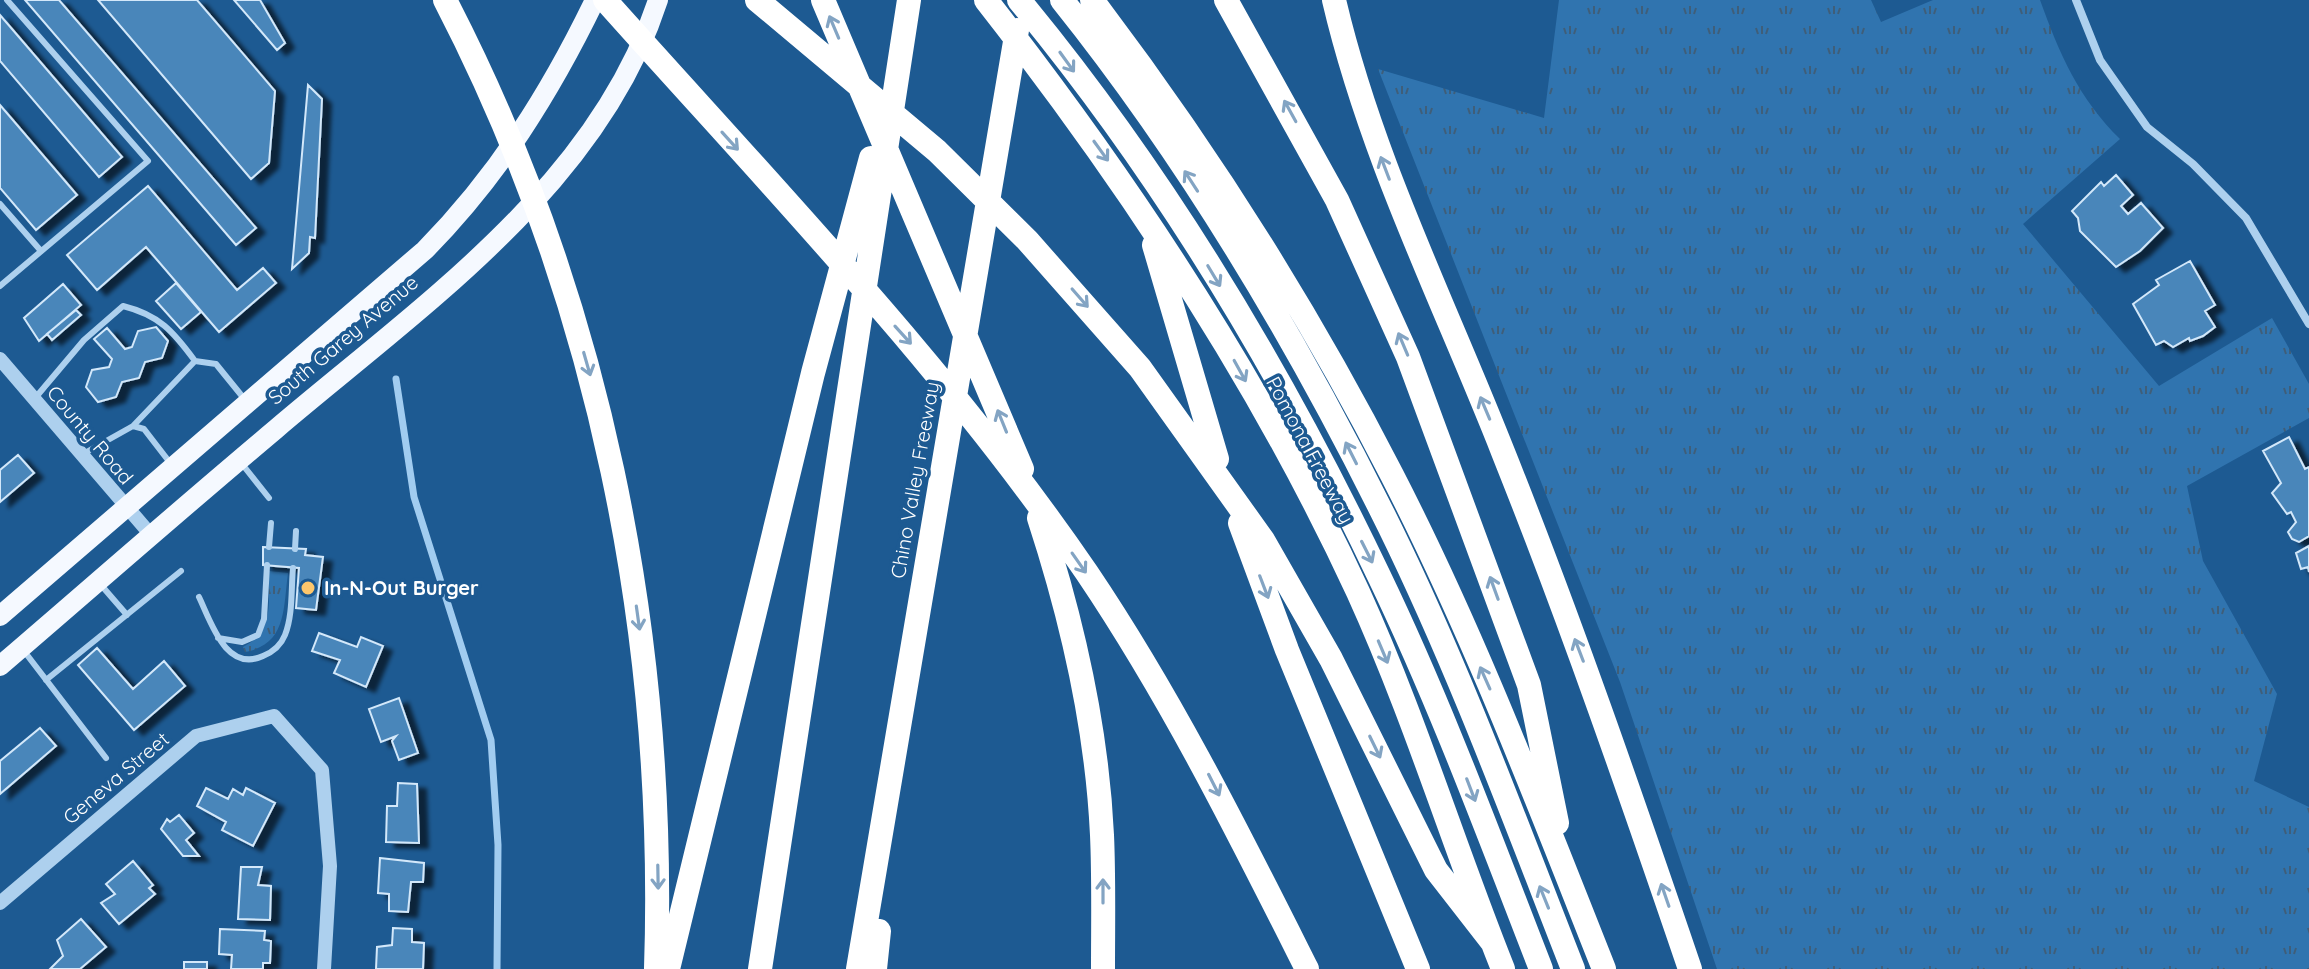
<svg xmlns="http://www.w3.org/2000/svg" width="2309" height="969" font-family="Quicksand,sans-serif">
<defs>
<pattern id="grass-tufts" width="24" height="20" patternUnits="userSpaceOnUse" patternTransform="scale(2)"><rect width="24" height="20" fill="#3074af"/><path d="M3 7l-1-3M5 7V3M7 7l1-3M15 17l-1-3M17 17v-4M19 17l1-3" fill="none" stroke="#3f5e79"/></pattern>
<filter id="shadow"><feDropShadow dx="9" dy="5" stdDeviation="2" flood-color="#0009"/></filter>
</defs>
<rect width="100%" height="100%" fill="#1d5a92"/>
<path fill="url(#grass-tufts)" d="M1559,0H1871L1881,22L1933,0H2040C2059,53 2079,99 2120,139L2023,224L2159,386L2272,318L2309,384V418L2187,486L2203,561L2277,694L2254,781L2309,807V969H1717L1620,682L1378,69L1544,118Z
M269,571L288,573C283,609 287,644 245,652L243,647C275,631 268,604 269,571Z"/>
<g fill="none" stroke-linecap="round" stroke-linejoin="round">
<path stroke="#a1ccf0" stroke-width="7" d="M396,379L414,497L491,740L498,845L497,969"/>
</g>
<path fill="#4a86ba" stroke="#d3e8fa" stroke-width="2" filter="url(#shadow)" d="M25,0H59L256,228L236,245Z
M98,0H197L275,91L269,163L251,179Z
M234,0H260L285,43L277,50Z
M0,15L122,157L99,177L0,61Z
M308,85L322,99L315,238L310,237L309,253L292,269Z
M0,105L77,195L36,230L0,188Z
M2116,175L2133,195L2121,206L2128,214L2141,203L2163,228L2140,251L2116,267L2080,231L2078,218L2072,211L2101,182L2104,186Z
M148,186L237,290L263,268L276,283L219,332L146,247L97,290L67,255Z
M2190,261L2215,305L2205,311L2215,327L2203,336L2190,341L2189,338L2173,347L2164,341L2156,345L2133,304L2159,285L2156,280Z
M176,283L201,312L181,329L156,301Z
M63,284L81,305L39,341L24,318Z
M76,310L81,315L52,340L47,334Z
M156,327L168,341L162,358L145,362L139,378L122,382L116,397L98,402L86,387L92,370L109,367L112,359L94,339L107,328L125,349L132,347L138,331Z
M2289,437L2305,469L2309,467V536L2299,542L2292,539L2288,532L2296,522L2291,512L2287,514L2272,493L2281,483L2263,451Z
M18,455L34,473L0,502V470Z
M2309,546V572L2308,567L2301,569L2296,553Z
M263,547L306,549L305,555L323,557L316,610L296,608L299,568L263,565Z
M319,633L357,647L361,637L383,646L366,687L334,673L340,660L312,651Z
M97,648L133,689L164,661L185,686L134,730L78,665Z
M399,698L418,753L399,760L392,741L396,736L381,742L369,709Z
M40,728L56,746L0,794V761Z
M398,783L417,784L419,843L386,842L387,806H397Z
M206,788L228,799L233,789L243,795L246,788L275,803L253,846L222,830L226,822L197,806Z
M179,815L194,833L186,840L199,856H183L161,829L167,819L170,822Z
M380,858L424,863L423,882H411L408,912L389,911V894L378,893Z
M133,861L153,885L149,888L155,894L119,924L101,903L115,894L106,884Z
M241,867H262L258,885L271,886L270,920L238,919Z
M81,919L106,947L80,969H50L63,956L57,940Z
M393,928L412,929V942L424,943L423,969H376L377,947L392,945Z
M220,929L265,931L264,940L271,941L270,963H263V969H231L232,955L219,954Z
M184,962H207V969H184Z"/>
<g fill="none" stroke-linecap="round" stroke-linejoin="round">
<path stroke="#add0ee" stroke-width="6" d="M0,204L41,251
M0,286L148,161L7,0
M36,397L84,340L123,306C159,315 173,331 195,361
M133,426L195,361L216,364L246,401
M83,454L133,426L144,429L171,464
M242,464L269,498
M269,547L271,523
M295,549L296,531
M101,585L127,615
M199,597C211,622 226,673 263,656C273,652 281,645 285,635C293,615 291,589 293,568
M218,638L242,642L258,635L264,619L267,565
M24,651L106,758
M46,680L181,571"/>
<path stroke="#add0ee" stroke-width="8" d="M2076,0L2100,60L2147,127L2193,164L2246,218L2309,324"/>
<path stroke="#add0ee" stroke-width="14" d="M0,359L151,535
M0,903L196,736L274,716L322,770L330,866L324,969"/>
<path stroke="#f5f9ff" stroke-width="20" d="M0,616L425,250C498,176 550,93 595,0
M0,666C92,587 183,507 276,429C418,308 598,186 658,0"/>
<path stroke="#fff" stroke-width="24" d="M445,0C599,297 667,635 656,969
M605,0C771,186 946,367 1087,573C1172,699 1239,834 1307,969
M757,0L937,151L1027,240L1140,368L1263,540L1331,659L1436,870L1492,942
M823,0L1022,469
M986,0C1130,184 1260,380 1358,592C1414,715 1453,844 1503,969
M1019,0C1163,174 1283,374 1380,578C1441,705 1490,838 1541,969
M1062,0C1191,161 1299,343 1390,528C1460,671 1515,821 1573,969
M1092,0C1206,150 1306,307 1392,475C1474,634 1538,803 1604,969
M1226,0L1337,200L1408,357L1529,685L1557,823
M1334,0C1371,158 1444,302 1503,452C1571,622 1631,796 1690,969
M1154,245L1217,459
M1039,518C1072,619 1097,729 1102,835C1104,879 1103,924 1103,969
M1240,523L1287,650L1418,969
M668,969L813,373L871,158
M760,969L909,0
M858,969L1017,30
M875,969L879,931"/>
</g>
<defs><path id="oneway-shaft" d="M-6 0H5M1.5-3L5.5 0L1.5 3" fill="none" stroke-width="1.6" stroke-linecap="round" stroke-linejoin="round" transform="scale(2)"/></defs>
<g stroke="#83a4c3">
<use href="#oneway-shaft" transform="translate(834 27) rotate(-113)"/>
<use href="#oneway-shaft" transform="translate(1067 62) rotate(54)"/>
<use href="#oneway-shaft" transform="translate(1290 111) rotate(-119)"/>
<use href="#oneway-shaft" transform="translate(730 141) rotate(48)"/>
<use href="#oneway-shaft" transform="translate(1101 151) rotate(54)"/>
<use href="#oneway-shaft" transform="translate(1385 168) rotate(-111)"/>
<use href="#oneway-shaft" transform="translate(1191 181) rotate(-123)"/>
<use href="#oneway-shaft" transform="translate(1214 276) rotate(59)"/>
<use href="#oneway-shaft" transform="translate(1080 298) rotate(49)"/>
<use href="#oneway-shaft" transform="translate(903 335) rotate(48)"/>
<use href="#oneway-shaft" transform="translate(1403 344) rotate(-113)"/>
<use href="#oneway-shaft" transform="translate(587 364) rotate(74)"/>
<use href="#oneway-shaft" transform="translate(1240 371) rotate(61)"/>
<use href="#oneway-shaft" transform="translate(1485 408) rotate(-113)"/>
<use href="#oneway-shaft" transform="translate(1002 421) rotate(-112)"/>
<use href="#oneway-shaft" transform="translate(1351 453) rotate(-117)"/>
<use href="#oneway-shaft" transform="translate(1367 552) rotate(63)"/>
<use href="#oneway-shaft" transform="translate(1079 563) rotate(55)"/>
<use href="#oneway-shaft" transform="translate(1264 587) rotate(69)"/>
<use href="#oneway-shaft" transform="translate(1494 588) rotate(-110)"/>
<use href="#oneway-shaft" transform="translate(638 618) rotate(82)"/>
<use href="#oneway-shaft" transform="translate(1579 650) rotate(-111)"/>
<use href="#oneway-shaft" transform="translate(1383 652) rotate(67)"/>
<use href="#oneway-shaft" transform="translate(1485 678) rotate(-114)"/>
<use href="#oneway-shaft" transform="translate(1375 747) rotate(64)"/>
<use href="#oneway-shaft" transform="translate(1214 785) rotate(63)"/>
<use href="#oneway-shaft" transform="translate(1471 790) rotate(69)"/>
<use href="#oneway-shaft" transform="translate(658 877) rotate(89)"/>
<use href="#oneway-shaft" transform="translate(1103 891) rotate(-90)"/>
<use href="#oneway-shaft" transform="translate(1665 895) rotate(-109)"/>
<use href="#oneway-shaft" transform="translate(1544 897) rotate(-112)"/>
</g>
<circle fill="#fec76c" stroke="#1d5a92" stroke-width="3" cx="308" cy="588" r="8"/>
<g text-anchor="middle" stroke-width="7" stroke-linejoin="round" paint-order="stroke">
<g font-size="20" fill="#fff" stroke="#1d5a92">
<text transform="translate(343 340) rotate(-40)" y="7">South Garey Avenue</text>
<text transform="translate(90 435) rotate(50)" y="7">County Road</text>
<text transform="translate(1310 450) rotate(62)" y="7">Pomona Freeway</text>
<text transform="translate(915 480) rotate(-80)" y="7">Chino Valley Freeway</text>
<text transform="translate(116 778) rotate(-40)" y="7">Geneva Street</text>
</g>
<g font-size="20" font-weight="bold" fill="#fff" stroke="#1d5a92" text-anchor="start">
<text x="324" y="595">In-N-Out Burger</text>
</g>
</g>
</svg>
